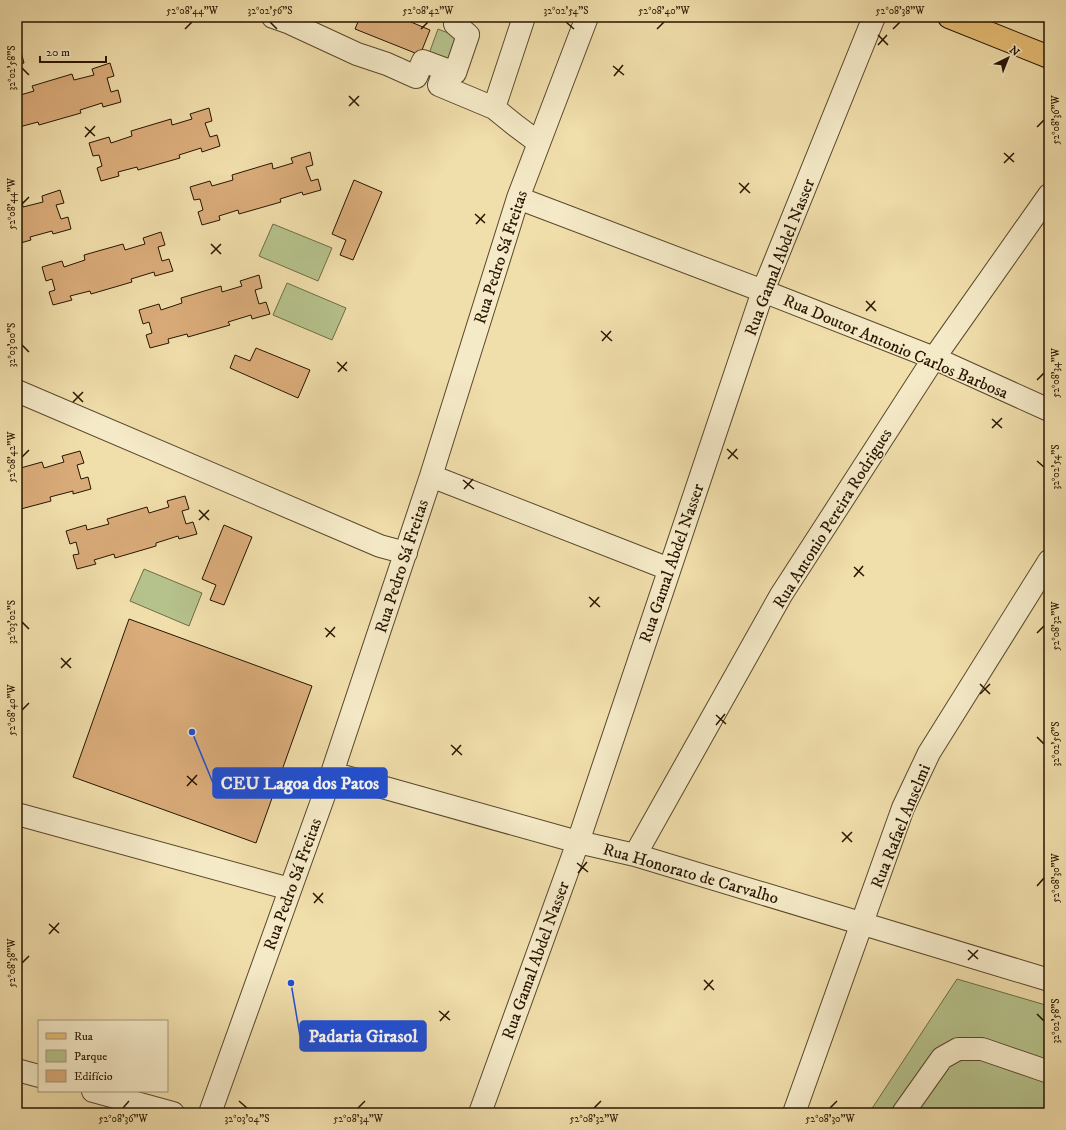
<svg xmlns="http://www.w3.org/2000/svg" width="1066" height="1130" font-family="'IM FELL DW Pica',serif">
<rect width="100%" height="100%" fill="#f0deab"/>
<filter id="stains"><feTurbulence type="fractalNoise" baseFrequency=".005" numOctaves="4"/><feColorMatrix values="0 0 0 0 .2 0 0 0 0 .09 0 0 0 0 .02 0 0 0 .5 -.17"/></filter>
<radialGradient id="worn" r=".72"><stop offset=".6" stop-color="#630" stop-opacity="0"/><stop offset="1" stop-color="#630" stop-opacity=".3"/></radialGradient>
<path fill="#b6c28c" stroke="#6e6c46" d="M438,29L464,39L453,69L427,59Z
M273,224L332,248L318,281L259,256Z
M287,283L346,308L332,340L273,315Z
M144,569L202,593L189,626L130,601Z
M957,979L1049,1006V1113H869Z"/>
<path fill="#daac7a" stroke="#271500" d="M360,17H366L376,21L377,17H399L430,30L420,55L355,29Z
M21,52L24,63L17,65V53Z
M110,63L114,76L107,78L111,92L118,90L121,102L103,107L102,103L80,110L81,113L39,125L38,122L19,127L20,131L17,132V96L34,91L32,86L72,74L74,80L94,75L92,69Z
M209,108L212,121L205,123L210,137L217,135L220,146L202,152L201,148L179,155L180,158L138,170L137,167L118,172L119,176L101,181L97,168L102,166L99,155L93,156L89,143L109,137L111,143L132,136L131,131L171,119L172,125L192,119L190,114Z
M310,152L313,165L306,167L311,181L318,179L321,190L303,195L302,192L280,199L281,202L239,214L238,210L219,216L220,220L202,225L198,212L203,210L200,199L194,200L190,187L210,181L212,186L233,180L232,175L272,163L273,169L293,163L291,158Z
M354,180L382,192L353,260L340,255L346,240L332,234Z
M60,190L64,203L56,205L61,219L68,217L71,229L53,234L52,231L30,237L31,240L17,244V203L22,201L23,207L43,202L42,196Z
M161,232L165,245L158,247L162,261L169,259L173,271L155,276L154,272L131,279L132,282L91,294L90,291L70,296L72,300L53,305L49,292L55,290L52,279L46,281L42,267L62,261L64,267L85,260L84,255L123,244L125,250L145,244L143,238Z
M259,275L262,288L255,290L259,304L266,302L270,314L252,319L251,315L228,322L230,325L188,337L187,334L168,339L169,343L150,348L146,335L152,333L149,322L143,324L139,310L159,304L161,310L182,303L181,298L221,286L222,292L242,286L240,281Z
M256,348L310,370L298,398L230,368L235,355L250,361Z
M80,451L84,463L77,465L81,479L88,477L91,489L73,494V491L50,497L51,501L17,510V469L42,462L44,468L64,462L62,456Z
M185,496L189,509L182,511L186,524L193,522L197,534L179,539L178,536L156,543V546L115,558L114,554L94,560L96,564L77,569L73,555L79,554L76,542L70,544L66,531L86,525L87,530L109,524L107,519L147,507L149,513L169,507L167,501Z
M224,525L252,537L224,605L210,600L216,585L202,579Z
M129,619L312,686L256,843L73,777Z"/>
<g fill="none" stroke-linecap="round" stroke-linejoin="round">
<g stroke="#59472b" stroke-width="24">
<path id="minor" d="M273,17L290,23L357,54L387,64L416,77L423,61L455,73L468,35L455,24L458,17
M445,69L439,85L494,108L515,125L539,143
M494,108L524,17
M518,198L763,291L934,358L1049,410
M17,391L380,546L406,553
M431,476L669,569
M332,773L578,842L635,855L1049,980
M17,814L290,889
M635,855L781,595L934,358L1049,195
M17,1070L39,1076
M93,1091L173,1113
M210,1113L332,773L431,476L518,198L587,17
M480,1113L578,842L763,291L874,17
M794,1113L903,808L929,753L1049,561
M903,1113L942,1058L958,1049H982L1049,1072"/>
</g>
<g stroke="#271500" stroke-width="24">
<path id="major" d="M949,17L1049,57"/>
</g>
<use href="#minor" stroke="#f5eac8" stroke-width="22"/>
<use href="#major" stroke="#e8bf76" stroke-width="22"/>
</g>
<path fill="none" stroke="#271500" stroke-width="1.5" d="M270,22L277,29M566,22L574,29M185,29L192,22M421,29L428,22M657,29L664,22M893,29L900,22M878,35L888,45M878,45L887,35M613,66L624,75M22,68L29,75M614,76L623,65M349,96L359,106M349,106L359,96M85,127L95,136M1037,127L1044,120M85,137L95,126M1004,153L1014,162M1004,163L1014,153M739,183L750,193M740,193L749,183M22,204L29,197M475,214L485,223M476,224L485,214M211,244L221,254M211,254L221,244M866,301L876,311M866,311L875,301M601,331L612,341M602,341L611,331M22,345L29,352M337,362L347,371M338,372L347,362M1037,380L1044,373M73,392L83,402M73,402L83,392M992,419L1002,428M992,428L1002,418M727,449L738,459M22,457L29,450M728,459L737,449M1037,461L1044,467M463,480L474,489M464,489L473,479M199,510L209,520M199,520L209,510M854,567L864,576M854,577L863,566M589,597L600,607M590,607L599,597M22,622L29,629M325,628L335,637M1037,633L1044,626M326,637L335,627M61,658L71,668M61,668L71,658M980,684L990,694M980,694L990,684M22,710L29,703M716,715L726,724M716,725L725,714M1037,737L1044,744M451,745L462,755M452,755L461,745M187,776L197,785M187,786L197,775M842,832L852,842M842,842L852,832M577,863L588,872M578,873L587,862M1037,886L1044,878M313,893L323,903M314,903L323,893M49,924L59,933M49,934L59,923M968,950L978,959M968,960L978,950M22,963L29,956M704,980L714,990M704,990L713,980M439,1011L450,1020M1037,1014L1044,1021M440,1021L449,1011M239,1101L247,1108M123,1108L129,1101M358,1108L365,1101M594,1108L601,1101M830,1108L837,1101"/>
<g text-anchor="middle" stroke-width="3" stroke-linejoin="round" paint-order="stroke">
<g font-size="17" fill="#271500" stroke="#f5eac8">
<text transform="translate(500 257) rotate(-72)" y="6">Rua Pedro Sá Freitas</text>
<text transform="translate(779 257) rotate(-69)" y="6">Rua Gamal Abdel Nasser</text>
<text transform="translate(896 346) rotate(23)" y="6">Rua Doutor Antonio Carlos Barbosa</text>
<text transform="translate(832 518) rotate(-58)" y="6">Rua Antonio Pereira Rodrigues</text>
<text transform="translate(671 563) rotate(-71)" y="6">Rua Gamal Abdel Nasser</text>
<text transform="translate(401 566) rotate(-72)" y="6">Rua Pedro Sá Freitas</text>
<text transform="translate(900 826) rotate(-68)" y="6">Rua Rafael Anselmi</text>
<text transform="translate(691 873) rotate(16)" y="6">Rua Honorato de Carvalho</text>
<text transform="translate(292 884) rotate(-70)" y="6">Rua Pedro Sá Freitas</text>
<text transform="translate(535 960) rotate(-70)" y="6">Rua Gamal Abdel Nasser</text>
</g>
</g>
<path fill="none" stroke="#1d4ed8" stroke-width="1.5" d="M192 732L213 783M291 983L300 1036"/>
<g fill="#1d4ed8" stroke="#f5eac8" stroke-width="1.5">
<circle cx="192" cy="732" r="4"/>
<circle cx="291" cy="983" r="4"/>
</g>
<g fill="#1d4ed8" stroke="#1d4ed8" stroke-width="1.5">
<rect x="213" y="768" width="174" height="30" rx="4"/>
<rect x="300" y="1021" width="126" height="30" rx="4"/>
</g>
<g font-size="18" text-anchor="middle" font-weight="bold" fill="#fff">
<text x="300" y="789">CEU Lagoa dos Patos</text>
<text x="363" y="1042">Padaria Girasol</text>
</g>
<rect width="1066" height="1130" fill="none" stroke="#f0deab" stroke-width="44"/>
<rect x="38" y="1020" width="130" height="72" fill="#f5eac8" stroke="#a39578"/>
<rect x="46" y="1033" width="20" height="6" fill="#e8bf76" stroke="#a39578"/>
<text x="74" y="1040" font-size="12" fill="#271500">Rua</text>
<rect x="46" y="1050" width="20" height="12" fill="#b6c28c" stroke="#a39578"/>
<text x="74" y="1060" font-size="12" fill="#271500">Parque</text>
<rect x="46" y="1070" width="20" height="12" fill="#daac7a" stroke="#a39578"/>
<text x="74" y="1080" font-size="12" fill="#271500">Edifício</text>
<g transform="translate(1008 58) rotate(43)" stroke="#f5eac8" stroke-width="3" paint-order="stroke">
<path d="M0-3L7 15L0 10L-7 15Z" fill="#271500"/>
<text y="-6" font-size="11" font-weight="bold" text-anchor="middle" fill="#271500">N</text>
</g>
<path d="M40 56v6h66v-6" fill="none" stroke="#271500" stroke-width="2"/>
<text x="46" y="56" font-size="12" fill="#271500" stroke="#f5eac8" stroke-width="3" paint-order="stroke">20 m</text>
<rect x="22" y="22" width="1022" height="1086" fill="none" stroke="#271500" stroke-width="1.5"/>
<g font-size="10" text-anchor="middle" fill="#271500">
<text x="192" y="14">52°08'44"W</text>
<text x="270" y="14">32°02'56"S</text>
<text x="428" y="14">52°08'42"W</text>
<text x="566" y="14">32°02'54"S</text>
<text x="664" y="14">52°08'40"W</text>
<text x="900" y="14">52°08'38"W</text>
<text transform="translate(11 68) rotate(-90)" y="4">32°02'58"S</text>
<text transform="translate(1055 120) rotate(-90)" y="4">52°08'36"W</text>
<text transform="translate(11 204) rotate(-90)" y="4">52°08'44"W</text>
<text transform="translate(11 345) rotate(-90)" y="4">32°03'00"S</text>
<text transform="translate(1055 373) rotate(-90)" y="4">52°08'34"W</text>
<text transform="translate(11 457) rotate(-90)" y="4">52°08'42"W</text>
<text transform="translate(1055 467) rotate(-90)" y="4">32°02'54"S</text>
<text transform="translate(11 622) rotate(-90)" y="4">32°03'02"S</text>
<text transform="translate(1055 626) rotate(-90)" y="4">52°08'32"W</text>
<text transform="translate(11 710) rotate(-90)" y="4">52°08'40"W</text>
<text transform="translate(1055 744) rotate(-90)" y="4">32°02'56"S</text>
<text transform="translate(1055 878) rotate(-90)" y="4">52°08'30"W</text>
<text transform="translate(11 963) rotate(-90)" y="4">52°08'38"W</text>
<text transform="translate(1055 1021) rotate(-90)" y="4">32°02'58"S</text>
<text x="123" y="1122">52°08'36"W</text>
<text x="247" y="1122">32°03'04"S</text>
<text x="358" y="1122">52°08'34"W</text>
<text x="594" y="1122">52°08'32"W</text>
<text x="830" y="1122">52°08'30"W</text>
</g>
<rect width="100%" height="100%" filter="url(#stains)"/>
<rect width="100%" height="100%" fill="url(#worn)"/>
</svg>
